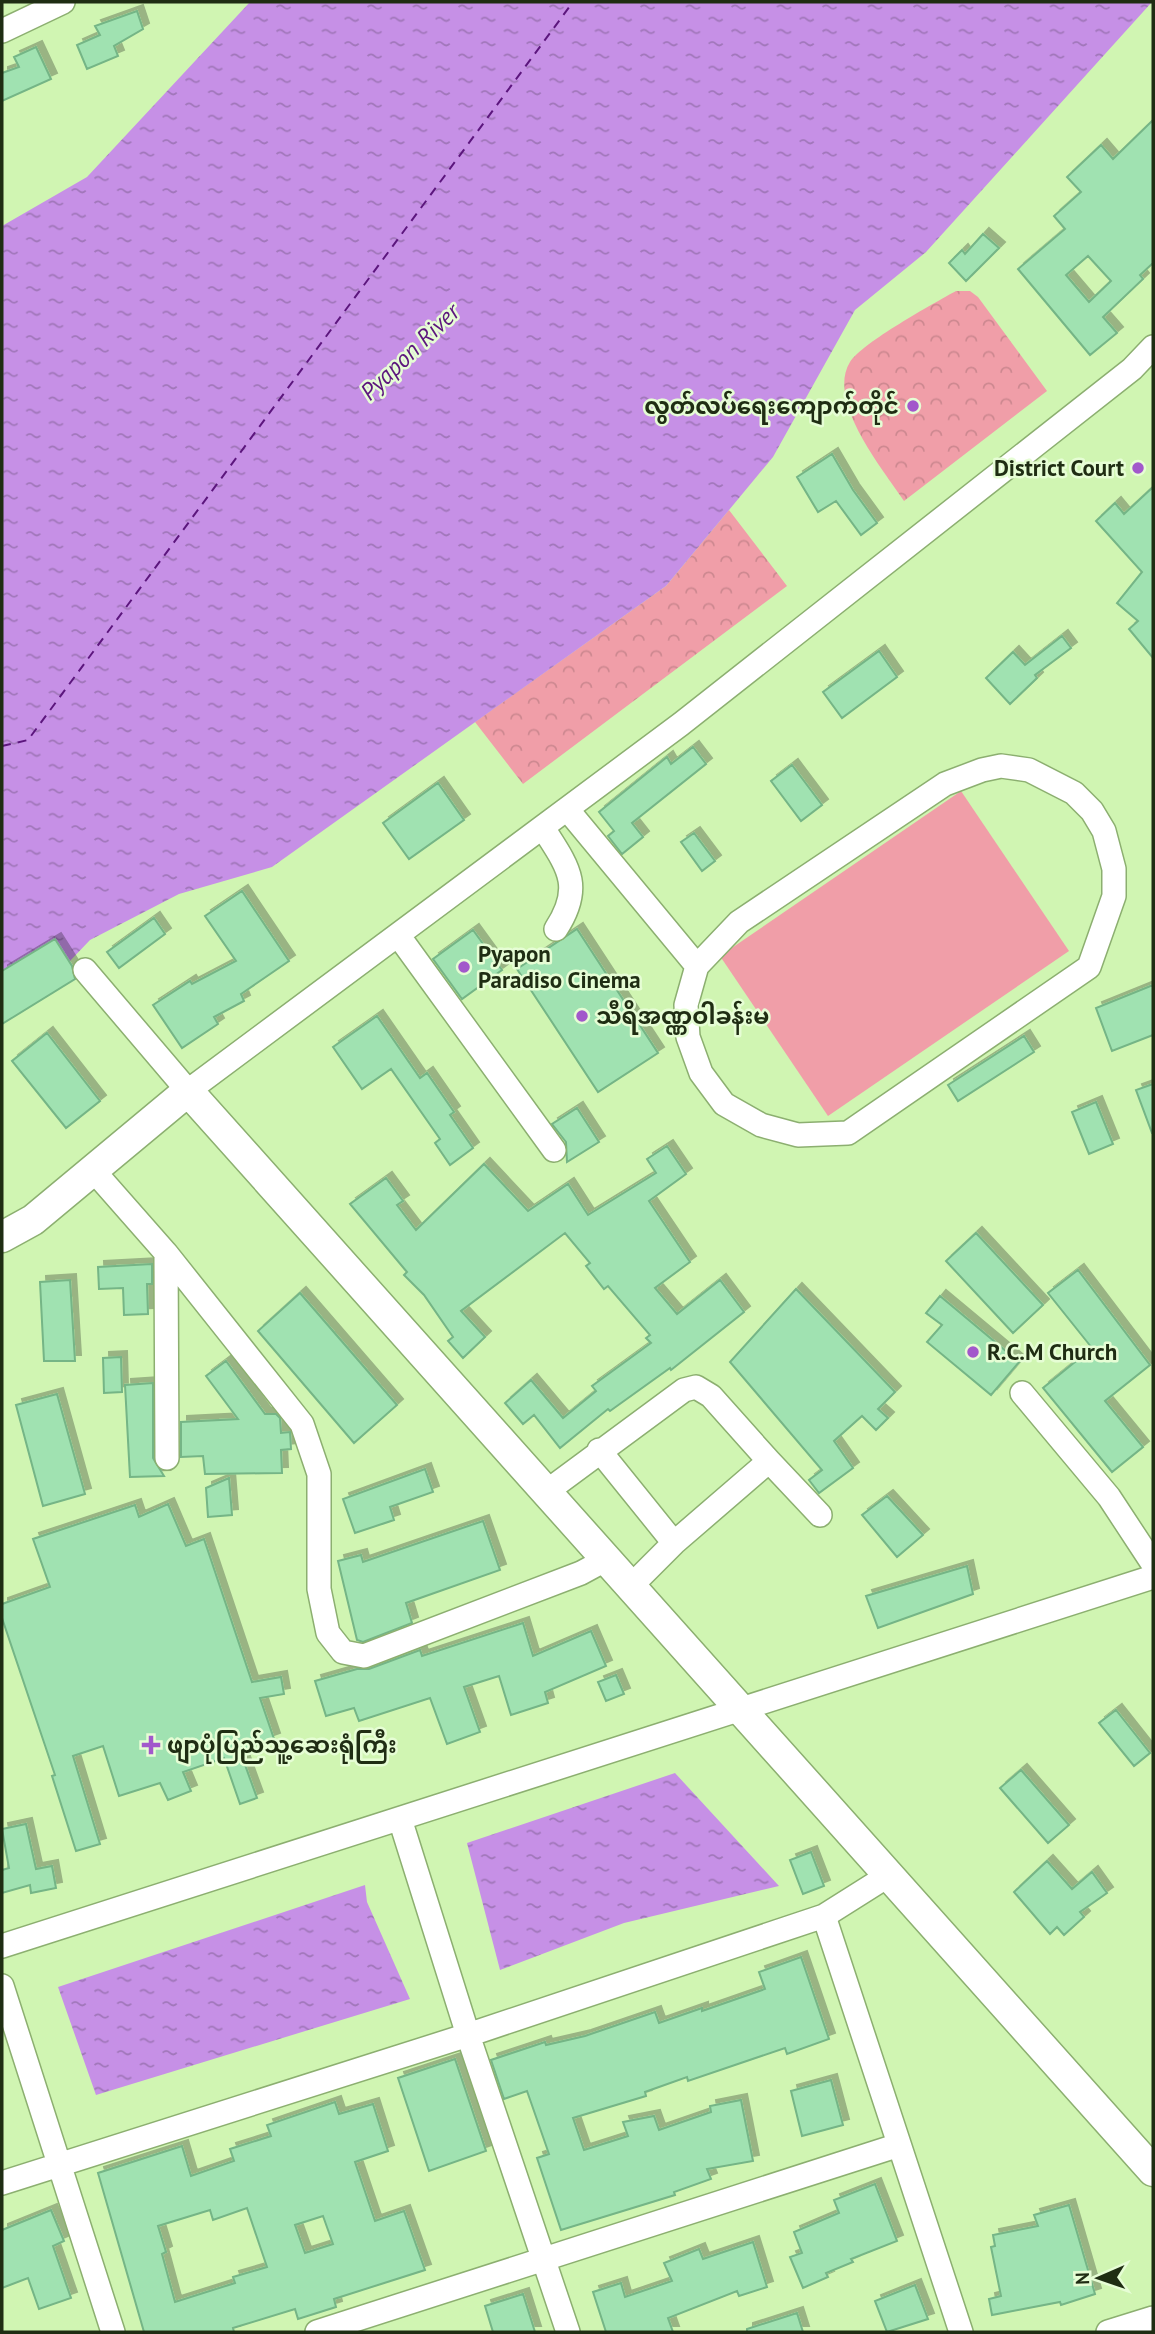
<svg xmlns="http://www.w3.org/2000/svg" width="1155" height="2334" font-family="'PT Sans','Noto Sans Myanmar',sans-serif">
<defs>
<pattern id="park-crowns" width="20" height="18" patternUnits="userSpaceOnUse" patternTransform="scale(1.75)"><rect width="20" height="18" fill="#f09ea8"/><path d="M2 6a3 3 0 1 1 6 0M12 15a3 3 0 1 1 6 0" fill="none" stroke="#cd8890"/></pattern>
<pattern id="water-ripples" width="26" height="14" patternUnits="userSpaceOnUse" patternTransform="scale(1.75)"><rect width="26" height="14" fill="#c690e6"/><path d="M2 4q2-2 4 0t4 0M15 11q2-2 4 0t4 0" fill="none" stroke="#a076b9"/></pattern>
<filter id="shadow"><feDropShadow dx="6" dy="-6" stdDeviation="0" flood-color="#0004"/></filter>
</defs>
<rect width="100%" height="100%" fill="#d0f5b2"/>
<path fill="url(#park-crowns)" d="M956,291H970L978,297L1047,391L904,501C883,469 826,401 850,362C862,343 934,303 956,291Z
M729,510L787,586L523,784L475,722L666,586Z"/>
<path fill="#f09ea8" d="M961,791L1069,951L828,1116L720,956Z"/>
<path fill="url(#water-ripples)" d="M250,2H1152L926,252L855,310L773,457L666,586L272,867L179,894L90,940L48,984L2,1003V226L87,177Z
M675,1773L779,1886L624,1923L500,1970L467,1843Z
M365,1885L367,1902L410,1999L96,2095L58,1987Z"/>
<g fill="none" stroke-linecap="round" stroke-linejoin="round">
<path stroke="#5c167d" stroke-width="2" stroke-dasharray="9 7" stroke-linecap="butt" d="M2,746L28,740L573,2"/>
</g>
<path fill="#a0e2b1" stroke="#74b586" stroke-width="2" fill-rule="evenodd" filter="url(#shadow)" d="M137,11L143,29L114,46L118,56L87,69L77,45L100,35L95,26Z
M36,47L51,79L2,101V73L19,67L14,57Z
M1153,120V263L1140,275L1143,279L1103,317L1117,333L1090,355L1018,269L1065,229L1054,216L1081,192L1067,177L1101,145L1113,159ZM1088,256L1111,281L1089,302L1066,275Z
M983,234L999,248L966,281L949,263L962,250L965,254Z
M832,454L853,490L877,523L861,535L836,501L818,512L797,477Z
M1153,487V658L1129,629L1138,621L1117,603L1142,572L1096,521L1115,503L1124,514Z
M1062,636L1071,648L1035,675L1037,678L1010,704L986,678L1013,652L1025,665Z
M879,651L897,677L842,718L823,692Z
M693,747L706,764L632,823L643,837L622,854L608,836L614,831L599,812L667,757L671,764Z
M792,765L822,805L801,821L771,781Z
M438,783L464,820L409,859L383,823Z
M694,833L715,861L702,871L681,842Z
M242,891L289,961L241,994L244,1001L214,1017L218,1024L182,1048L153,1005L190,981L192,984L236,961L205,916Z
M154,918L165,934L119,968L107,952Z
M577,929L658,1053L598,1092L517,969Z
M473,930L502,970L462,999L433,959Z
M55,939L72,966L75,979L2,1024V971Z
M1153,985V1035L1112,1051L1096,1008Z
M377,1016L420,1078L427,1073L454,1112L450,1115L473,1148L450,1165L435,1143L440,1139L391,1069L362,1089L333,1047Z
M47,1033L100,1101L66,1128L12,1061Z
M1024,1036L1034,1052L958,1101L948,1085Z
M1153,1084V1133H1152L1136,1090Z
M1096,1102L1113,1144L1089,1154L1072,1112Z
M577,1108L599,1142L567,1162L566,1142L552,1124Z
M667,1146L686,1174L649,1201L690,1262L655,1288L677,1314L720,1280L744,1312L671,1370L670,1368L610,1411L608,1409L560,1448L534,1415L523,1424L505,1403L531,1380L563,1418L596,1391L592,1386L651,1343L646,1338L650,1335L608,1286L604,1289L586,1266L590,1263L565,1233L461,1311L485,1337L463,1358L448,1341L453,1337L424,1295L404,1275L407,1272L350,1204L386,1178L403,1201L397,1205L416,1230L484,1164L528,1211L568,1184L588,1215L656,1173L647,1159Z
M976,1233L1043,1305L1013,1333L946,1261Z
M152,1264V1284H147L148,1314L124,1315L123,1288L99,1289L98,1267Z
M1078,1270L1150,1365L1105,1401L1143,1447L1112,1472L1043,1388L1092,1348L1048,1293Z
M70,1280L75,1361H44L40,1282Z
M796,1289L895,1392L878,1409L888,1418L876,1430L862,1416L834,1441L853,1468L819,1493L809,1480L822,1470L730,1362Z
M300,1293L397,1405L354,1443L258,1331Z
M940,1296L1019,1362L991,1395L927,1342L942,1325L926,1313Z
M121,1357L122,1392L104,1393L103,1358Z
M226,1361L265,1414H276L280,1418L281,1433L290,1432L291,1449L281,1450L282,1473L205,1474L203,1456L181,1457V1422L238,1419L206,1376Z
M153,1383V1458L164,1476L130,1477L125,1385Z
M57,1394L85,1494L43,1506L16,1405Z
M425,1469L433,1492L390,1507L394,1520L355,1533L343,1499Z
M229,1478L232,1515L208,1517L206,1488Z
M887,1496L923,1535L897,1557L862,1515Z
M168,1504L186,1546L204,1539L252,1682L281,1677L284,1694L260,1698L274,1739L240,1751L257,1798L240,1804L224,1758L183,1772L191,1791L168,1800L160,1783L119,1796L103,1746L73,1756L100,1844L76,1851L52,1776L55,1775L2,1618V1604L50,1587L33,1539L135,1505L139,1517Z
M483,1521L500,1570L406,1603L412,1623L363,1642L357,1640L338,1561L361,1555L363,1562Z
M967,1566L973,1594L878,1628L866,1596Z
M523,1623L533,1656L591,1631L606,1666L545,1692L548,1703L511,1715L499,1676L464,1687L480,1732L447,1744L430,1698L359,1721L354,1708L326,1716L315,1681L357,1669H369L420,1650L422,1656Z
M616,1675L624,1694L606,1701L598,1682Z
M1116,1710L1150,1753L1134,1766L1099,1723Z
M1021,1770L1069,1825L1048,1843L1000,1788Z
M26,1824L36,1869L52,1866L56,1888L31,1893L30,1885L2,1893V1870L9,1868L2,1829Z
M811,1852L824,1886L803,1894L790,1860Z
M1047,1861L1072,1889L1092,1872L1107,1893L1080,1912L1084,1917L1064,1935L1057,1927L1050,1934L1014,1892Z
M801,1957L829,2039L787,2054L785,2048L688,2081L687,2077L645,2092L646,2096L573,2118L584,2150L628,2136L623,2122L654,2116L659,2130L711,2112L710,2106L741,2100L753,2161L707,2169L711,2179L674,2192L675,2195L561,2230L537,2158L549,2154L527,2091L504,2099L491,2060L545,2042L546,2045L585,2036L655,2012L659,2023L702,2008V2011L765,1989L759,1972Z
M455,2059L486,2151L429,2171L398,2078Z
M831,2080L843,2125L802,2136L791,2091Z
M335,2102L339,2114L373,2104L388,2151L355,2162L375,2221L404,2211L425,2270L334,2299L336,2307L298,2319L295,2309L233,2328L234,2332H144L98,2173L182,2146L191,2176L234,2161L230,2149L271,2136L267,2125ZM247,2208L267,2267L233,2277L235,2283L175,2302L162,2254L166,2252L158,2226L210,2210L213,2220ZM323,2216L333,2244L305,2253L295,2225Z
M875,2184L897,2241L851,2259L853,2262L826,2273L828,2277L803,2288L790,2257L802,2253L794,2232L839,2213L834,2200Z
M1069,2205L1095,2294L1061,2305L1060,2302L992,2315L989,2299L1001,2296L991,2247L995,2246L993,2235L1038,2226L1034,2215Z
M51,2210L64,2241L53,2246L71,2298L39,2309L28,2278L2,2288V2230Z
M753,2242L767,2287L739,2296L737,2291L668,2318L673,2332H606L593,2292L621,2283L625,2297L672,2281L664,2263L699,2249L703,2259Z
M915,2285L928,2319L887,2332L875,2301Z
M523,2294L535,2332H493L485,2306Z
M797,2313L803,2332H747V2329Z"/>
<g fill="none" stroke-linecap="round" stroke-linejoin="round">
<g stroke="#8caf70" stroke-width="26">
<path id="minor" d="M2,31L63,2
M1001,766L1029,770L1074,793L1092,811L1104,831L1114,869V896L1089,967L848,1133L798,1135L761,1125L724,1104L701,1073L688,1037L686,1005L697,966L739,922L945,784L982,770Z
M567,809L697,966
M543,828C568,867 584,886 556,929
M398,935L554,1150
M85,970L188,1091L681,724L1132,369L1153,347
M93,1170L166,1253L302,1424L319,1474V1589L328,1633L343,1652L364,1656L581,1573L605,1560
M166,1253L167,1458
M1022,1393L1109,1497L1153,1564
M599,1450L674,1543
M769,1461L820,1515
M546,1492L684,1390L696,1387L711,1396L769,1461L674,1543L629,1588
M400,1819L468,2035L568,2332
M824,1916L961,2332
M2,1946L1153,1577
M2,1986L113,2332
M2,2183L468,2035L824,1916L889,1875
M317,2332L899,2145
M1108,2332L1153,2318"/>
</g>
<g stroke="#8caf70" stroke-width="33">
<path id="major" d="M2,1237L33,1220L188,1091L1153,2171"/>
</g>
<use href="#minor" stroke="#fff" stroke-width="23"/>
<use href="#major" stroke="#fff" stroke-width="30"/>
</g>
<g fill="#a258cb" stroke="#e6fdd5" stroke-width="2.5">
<circle cx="913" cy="406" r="7"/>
<circle cx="1138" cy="468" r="7"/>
<circle cx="464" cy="967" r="7"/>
<circle cx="582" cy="1016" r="7"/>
<circle cx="973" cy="1352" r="7"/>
<path d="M147.5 1734.5h7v7h7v7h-7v7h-7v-7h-7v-7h7z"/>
</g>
<g text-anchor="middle" stroke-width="5" stroke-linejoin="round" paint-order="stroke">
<g font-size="23" font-weight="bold" fill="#1f2d13" stroke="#e6fdd5" text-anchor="start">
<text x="899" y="414" text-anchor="end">လွတ်လပ်ရေးကျောက်တိုင်</text>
<text x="1124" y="476" text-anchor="end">District Court</text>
<text x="478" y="962">Pyapon<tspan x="478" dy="26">Paradiso Cinema</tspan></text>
<text x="596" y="1024">သီရိအဏ္ဏဝါခန်းမ</text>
<text x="987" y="1360">R.C.M Church</text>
<text x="167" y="1753">ဖျာပုံပြည်သူ့ဆေးရုံကြီး</text>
</g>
<g font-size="24" font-style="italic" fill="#5c167d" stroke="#e6fdd5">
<text transform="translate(410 352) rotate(-44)" y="8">Pyapon River</text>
</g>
</g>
<rect width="1155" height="2334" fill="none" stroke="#1f2d13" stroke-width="7"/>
<g transform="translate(1099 2278) rotate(268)" stroke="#e6fdd5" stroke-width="5" paint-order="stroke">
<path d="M0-5L12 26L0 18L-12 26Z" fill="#1f2d13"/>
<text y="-10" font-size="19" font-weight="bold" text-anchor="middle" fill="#1f2d13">N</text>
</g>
</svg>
